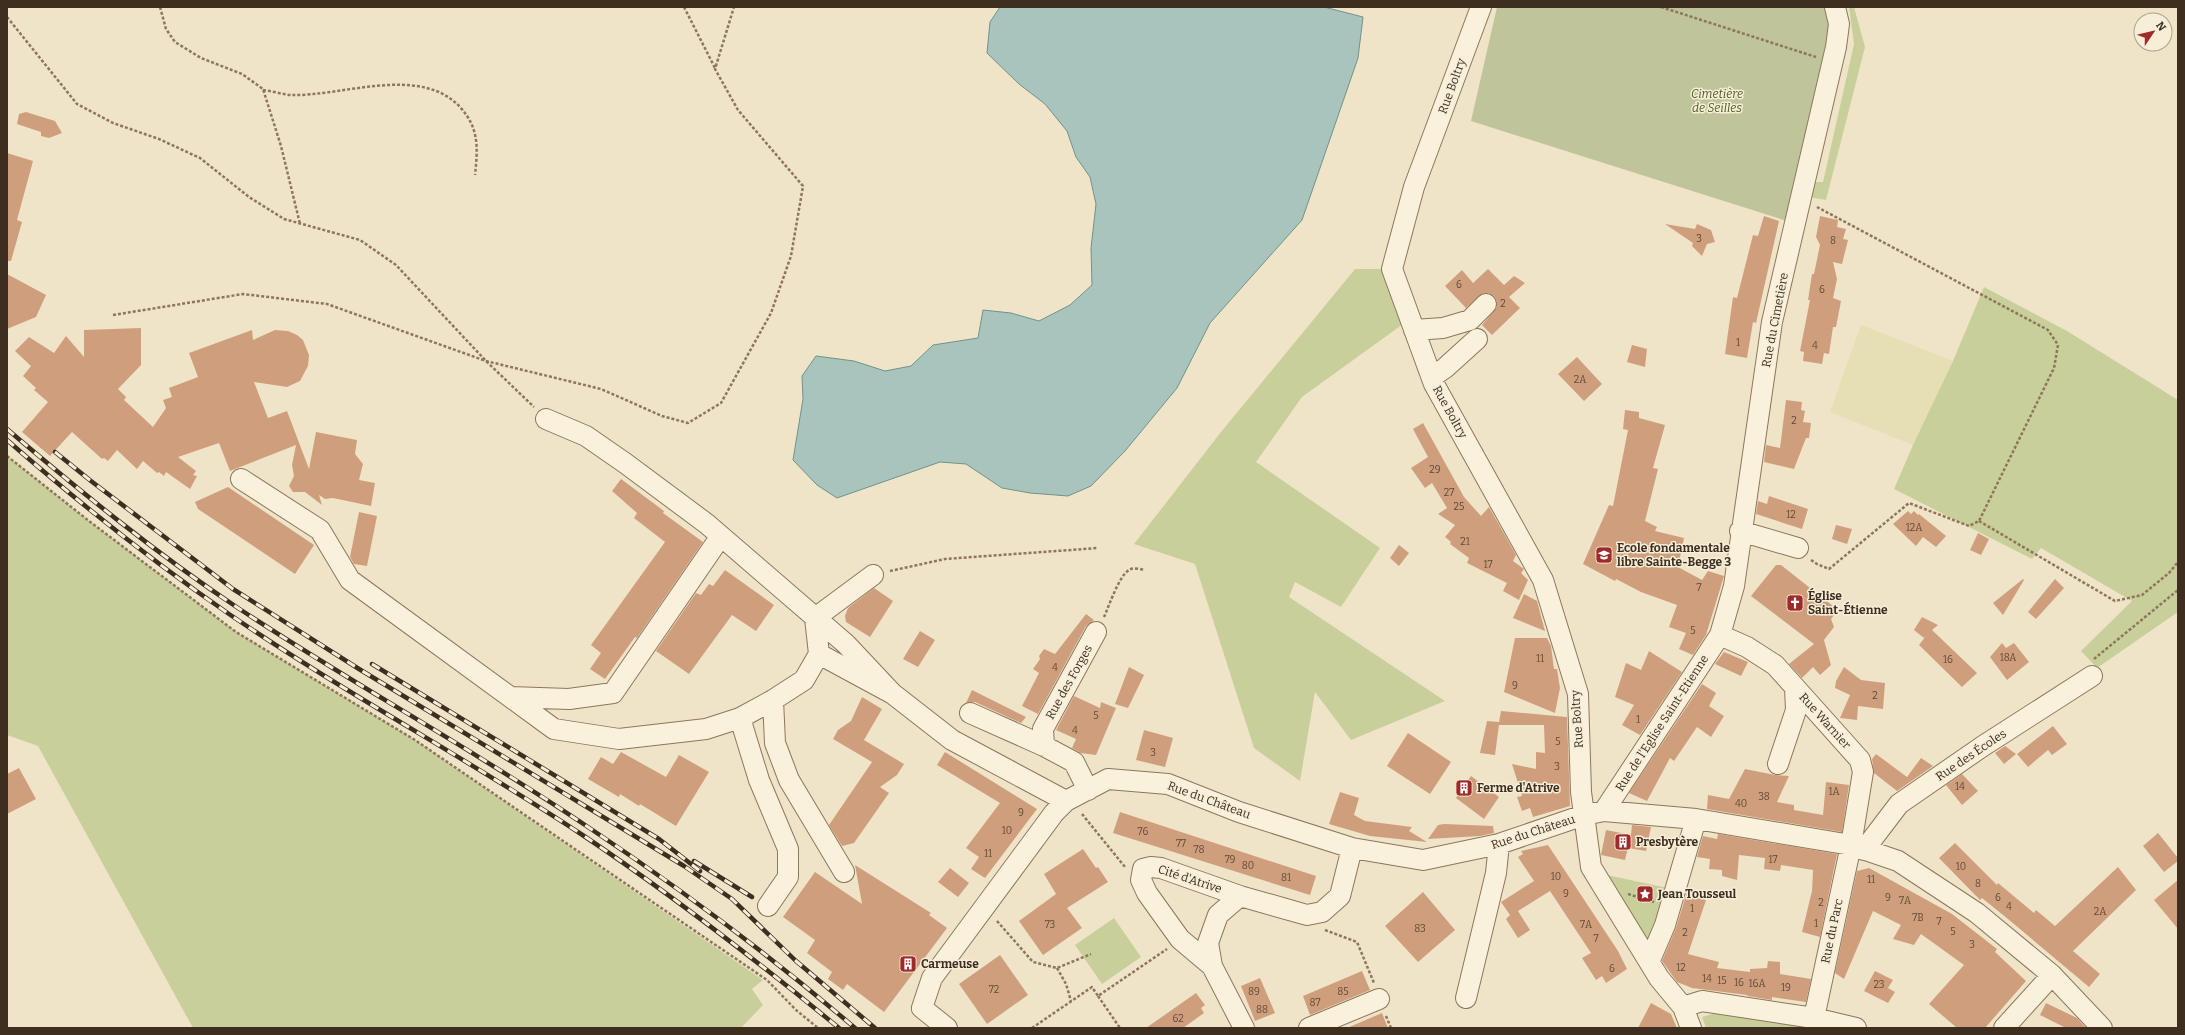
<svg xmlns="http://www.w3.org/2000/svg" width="2185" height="1035" font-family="Bitter,serif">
<rect width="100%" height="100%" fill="#f0e4c8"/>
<path fill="#e6deb5" d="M1861,325L1953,361L1913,445L1830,412Z"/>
<path fill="#c9cf9b" d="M1849,7H1854L1865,47L1826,200L1808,197L1810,182H1823L1854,44Z
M1355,269H1392L1410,319L1302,397L1256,462L1380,548L1341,607L1295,582L1289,597L1445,701L1351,740L1315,692L1300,781L1254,748L1195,564L1134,544L1221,432Z
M1984,287L2067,331L2178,400V612L2097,668L2081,651L2132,601L2041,548L2032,559L1894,489L1913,445L1953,361Z
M7,456L89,521L236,632L415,740L763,980L752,989L763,1005L741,1028H193L38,746L7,735Z
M1602,874L1668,888L1650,947Z
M1114,918L1141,957L1102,984L1075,945Z
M1719,1012L1819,1028H1706L1702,1017Z"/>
<path fill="#bfc49a" d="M1497,7H1829L1832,15L1787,221L1471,121Z"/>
<path fill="#a9c4bc" stroke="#6f938a" d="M1000,7H1324L1363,17L1358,58L1302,220L1210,323L1177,388L1125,451L1091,486L1068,496L1030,493L1002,488L966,464L940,462L837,498L817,485L793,460L803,399L802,376L816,356L854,361L885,371L911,366L933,345L978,338L983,310L1011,313L1039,321L1070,305L1092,285L1091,248L1096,204L1090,177L1076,157L1067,131L1045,104L1019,84L987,53L990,22Z"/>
<path fill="#cf9f7d" d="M26,112L55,121L62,133L49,138L41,136V132L17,124L19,114Z
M7,153L33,161L17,220L22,222L11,261H7Z
M1764,216L1779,221L1756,323L1753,322L1747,358L1725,354L1733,297L1737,298L1753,235L1758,236Z
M1820,216L1838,220L1837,227L1846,229L1843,239L1848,240L1842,264L1833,262L1837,279L1833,298L1841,301L1836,327H1833L1829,354L1824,353L1822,364L1803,361L1804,352L1800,351L1810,300H1808L1812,274H1814L1820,245L1816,237Z
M1665,224L1695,229L1697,224L1711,230L1715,242L1707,244L1702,256L1692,246L1693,243Z
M1488,269L1504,285L1514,276L1525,283L1509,297L1520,308L1492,335L1482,325L1497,307V301L1494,296L1489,293H1483L1466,308L1445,286L1462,270L1473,283Z
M7,274L46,295L36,317L7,329Z
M141,328V365L118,389L126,397L124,400L153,427L166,408L163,400L172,397L169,388L198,377L189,353L252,330L253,340L275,330L288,331L297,335L303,340L309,355L308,366L300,381L287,387L254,382L268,418L287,411L309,469L316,432L357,440L355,454L363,464L359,480L375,483L371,506L333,498L325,499L319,495L322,505L305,492H293L289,486L294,476L292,465L296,445L230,471L219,443L178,457L196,471L193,475L197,476L190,489L166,472L164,476L159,472L157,473L143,461L137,469L117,450L108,461L104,458L102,459L72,432L50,456L22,432L48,402L34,390L36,388L23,376L31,366L15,351L29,337L54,353L66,336L84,357V330Z
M1632,345L1647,349L1645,367L1627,362Z
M1577,357L1602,384L1584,401L1558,374Z
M1786,400L1802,402L1801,410L1805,411L1803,422L1811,423L1809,438H1806L1794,469L1764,462L1766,445L1780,448Z
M1625,410L1639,412V418L1665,425L1653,468L1658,469L1645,521L1657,527L1655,531L1684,538L1678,567L1702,580L1708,571L1724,576L1706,635L1693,655L1679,649L1686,633L1669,627L1677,605L1641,592L1616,579L1615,581L1583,564L1609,505L1613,506L1628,430L1623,429Z
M1423,423L1464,497L1481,516L1489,507L1516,555L1513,561L1524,569L1521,573L1528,580L1519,600L1503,591L1507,583L1467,563L1469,558L1450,544L1451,542L1445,537L1455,525L1438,514L1447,508L1432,483L1425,488L1411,468L1428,457L1413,429Z
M621,479L664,511L663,513L703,542L637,638L635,637L605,679L590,669L601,653L591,645L665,542L634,518L637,513L612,491Z
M228,487L314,545L295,574L198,509L195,502Z
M1769,496L1808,509L1802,529L1756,514L1758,501L1767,504Z
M1908,511L1911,514L1914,511L1918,515L1919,514L1946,536L1936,547L1923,537L1916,546L1893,524Z
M359,512L377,516L367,566L354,564L350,557Z
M1836,525L1852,529L1847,544L1832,539Z
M1978,533L1989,539L1981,555L1970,550Z
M1399,545L1409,553L1399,566L1390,558Z
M1776,565H1781L1838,610L1831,619L1834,627L1824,640L1831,665L1820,675L1813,667L1802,678L1789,664L1814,644L1751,596Z
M725,570L774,605L756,631L732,615L689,674L656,651L696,593L701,595L709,584L713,586Z
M2023,579L2024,580L2003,615L1993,603Z
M2055,579L2064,588L2036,619L2028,612Z
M874,588L893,601L870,637L846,622L845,616L848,608Z
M1524,594L1537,601L1545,631L1513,618Z
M1086,614L1094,620L1086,626L1038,714L1022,706L1039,673L1033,669L1040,659L1039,656L1044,649L1055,654Z
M1922,617L1938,625L1932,630L1977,673L1962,687L1919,645L1926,636L1924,638L1914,630Z
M920,631L935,640L918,667L903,659Z
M1515,638H1547L1551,646L1554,669H1557L1560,688L1555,713L1504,692Z
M2002,643L2006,648L2014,643L2029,662L2007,680L1990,657Z
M1649,651L1682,672L1640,735L1622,725L1634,705L1615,697L1626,663L1641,670Z
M1724,652L1748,662L1741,676L1715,664Z
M1129,667L1144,675L1128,708L1115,704Z
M1844,667L1861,680L1885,683L1883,709L1858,706L1857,720L1840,718L1850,695L1835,688L1836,681Z
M1702,684L1716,693L1709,706L1724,716L1711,737L1697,727L1674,761L1670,758L1647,801L1629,793Z
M972,690L1026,717L1021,723L975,702L966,703Z
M1074,696L1100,708L1101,702L1116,708L1096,755L1081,753L1072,748L1076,739L1056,730Z
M862,697L882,709L864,740L904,764L897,775L880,787L889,793L854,843L842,846L829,825L872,762L833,739L838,730L851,721Z
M1501,711L1567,717L1570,806L1533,817L1530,808L1522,811L1517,797L1522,796L1512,764L1536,769V752L1545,753L1544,725H1499L1495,755L1480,753L1487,721L1499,722Z
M2053,726L2067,744L2052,755L2048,750L2028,767L2017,754Z
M1144,730L1173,738L1165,767L1136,760Z
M1408,733L1451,762L1430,794L1387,766Z
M2005,746L2016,754L2004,764L1995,753Z
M621,752L666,777L679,755L709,772L676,826L640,804L639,806L620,794L619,797L588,779L601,757L613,764Z
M945,752L1037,809L985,878L971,869L979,857L966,848L1000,803L937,765Z
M1876,754L1907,777L1921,758L1933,766L1897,791L1874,773L1872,759Z
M19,768L36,799L7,814V774Z
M1745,769L1775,775L1789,776L1777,802L1794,805V810L1823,815L1826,782L1849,785L1842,832L1707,809L1708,795L1729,799Z
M1962,774L1978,791L1962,805L1946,785Z
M1471,776L1499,797L1484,819L1456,798Z
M1340,792L1359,798L1354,815L1365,821L1412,827L1409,831L1427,842L1370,836L1329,824Z
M1120,812L1316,876L1310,895L1113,833Z
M1444,824L1493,826L1494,833L1480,836L1428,839L1438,825Z
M1632,825L1651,827L1646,851L1628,848L1625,860L1601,855L1606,830L1631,835Z
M2158,833L2178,858V861L2164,872L2143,846Z
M1718,834L1837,854L1820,937L1802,932L1812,891L1813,870L1781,865L1780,871L1764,869L1765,858L1739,855L1737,880L1722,876V870L1709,869L1710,859L1697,857L1703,836L1717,839Z
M1955,843L1997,885L1998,883L2034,913L2036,910L2055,926L2118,867L2136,890L2073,951L2100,974L2089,987L2008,919L1982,898L1980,900L1939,858Z
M1548,845L1618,951L1627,969L1606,983L1602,976L1596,980L1582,958L1591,953L1550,891L1518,911L1530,930L1518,938L1506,919L1510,915L1501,902L1534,881L1518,857L1523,854L1521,851Z
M1083,849L1096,868L1098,867L1108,882L1067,908L1082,928L1043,955L1019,921L1056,894L1044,874Z
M855,865L931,913L929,915L947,928L884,1012L847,984L843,990L828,979L832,972L807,953L815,940L783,917L815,872L862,904Z
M950,868L969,883L958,897L938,882Z
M1869,868L1952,914L1997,949L1995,952L2026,981L1985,1028H1957L1929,1004L1964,965L1921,934L1914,945L1893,939L1901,925L1873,911L1844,979L1835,973L1857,871Z
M2178,880V929L2154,900Z
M1423,892L1455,930L1418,962L1385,926Z
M1687,892L1706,900L1688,954L1719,962L1717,968L1750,972V969L1767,968L1768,961L1780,962V974L1811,979L1806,1002L1772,997V1000L1748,996L1747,995L1692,988L1677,982L1662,961L1676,928Z
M1000,955L1028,995L987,1024L959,984Z
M1362,971L1370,990L1310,1015L1303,996Z
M1875,971L1893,980L1888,988L1895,992L1888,1003L1864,991Z
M1260,978L1275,1013L1255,1021L1241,986Z
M1196,993L1205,1005L1201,1008L1204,1013L1183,1028H1146Z
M1651,1003L1671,1014L1677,1028H1638Z
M2046,1003L2077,1018L2086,1028H2066L2040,1015Z
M1382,1013L1388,1028H1347Z"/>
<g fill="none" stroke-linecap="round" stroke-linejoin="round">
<g stroke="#8d765c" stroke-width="22">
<path id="minor" d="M1481,7L1414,187L1392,269L1434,384L1543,580L1578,694L1581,792L1591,867L1659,978L1683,1007L1691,1028
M1414,330L1443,328L1470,320L1486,304
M1432,377L1445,368L1477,339
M546,419L586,436L625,463L707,524L846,644L893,694
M241,479L320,530L350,580L554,729L619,739L706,729L740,718L773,700L804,680L819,654L815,618L873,575
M1740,531L1798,548
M1720,635L1747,647L1775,665L1860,760L1863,772L1851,845L1814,1018
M819,654L893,694L952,740L1066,801
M510,697L569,699L613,693L721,536
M773,700L775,743L789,780L844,872
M970,713L1044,746L1074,762L1088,790
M740,718L759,780L788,849V877L768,906
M1044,746L1043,729L1096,632
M1778,764L1796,710L1795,688
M1604,811L1720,635L1734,586L1772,322L1836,47L1839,24L1835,7
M1864,850L1899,804L1983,746L2092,676
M1650,960L1665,925L1696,819
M1212,966L1180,939L1147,893L1141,880L1143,869L1151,867L1161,868L1240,896
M1466,998L1496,873L1499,844
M1683,1007L1702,1001L1814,1018L1856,1028
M947,1028L922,1008L932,978L1054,813L1066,801L1108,779L1168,784L1239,812L1352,848L1423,860L1499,844L1584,815L1604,811L1696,819L1851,845L1898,861L1977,913L2052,975L2102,1028
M1244,1028L1212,966L1208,943L1218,915L1240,896L1307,915L1322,912L1340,896L1352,848
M1309,1028L1379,999
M2004,1028L2052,975"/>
</g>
<path stroke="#8d765c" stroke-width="2.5" stroke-dasharray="3 2" stroke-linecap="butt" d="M160,7L166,29L175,42L201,58L242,74L263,89L281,146L300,224
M684,7L715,68
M1661,7L1816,57
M7,17L77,104L113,123L159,139L200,158L249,197L284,219L360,240L396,265L486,361L534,407
M263,90C272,91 281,94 290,95C341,97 420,64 460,107C479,128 478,147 475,175
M113,315L243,294L327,304L486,361L601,389L662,416L688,423L721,403L771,313L791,256L803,186L738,110L715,69L734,7
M7,456L89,521L236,632L415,740L767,980L796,1010L818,1028
M1979,521L2115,601L2142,595L2169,573L2178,562
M1811,560L1817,564L1829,569L1909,503L1969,526L1979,521L2054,368L2058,345L2048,330L1817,207
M890,571L945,559L1098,548
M1104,617C1109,606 1119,576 1129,570C1133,567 1140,569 1144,570
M2094,659L2178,590
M1082,814L1125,867
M1628,894L1654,902
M997,921L1033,962L1057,968L1091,954
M1325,930L1357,942L1374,983
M1057,968L1066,984L1071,1001
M1098,996L1120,1028
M1386,1016L1391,1028
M1032,1028L1092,987L1098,996L1167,949"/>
<use href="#minor" stroke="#faf1dc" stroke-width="20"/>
<g stroke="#3d2e20" stroke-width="4.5">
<path id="rail" d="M7,429C81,492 157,554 238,608C353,684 474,750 588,827C681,889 771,956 855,1028
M7,440C78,502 152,561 229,614C343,692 466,758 581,834C671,894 756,960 839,1028
M55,452L91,481L233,589L359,669L684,866L732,899L796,961L875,1028
M372,664L659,839L700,871
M694,861L752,897"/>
</g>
<use href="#rail" stroke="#f7eed8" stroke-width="3" stroke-dasharray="9" stroke-linecap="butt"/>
</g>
<defs>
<g id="school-square" transform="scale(0.9)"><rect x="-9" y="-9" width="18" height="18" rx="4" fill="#9e2a2b" stroke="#f7eed8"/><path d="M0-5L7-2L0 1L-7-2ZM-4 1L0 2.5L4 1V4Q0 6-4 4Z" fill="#fff"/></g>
<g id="church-square" transform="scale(0.9)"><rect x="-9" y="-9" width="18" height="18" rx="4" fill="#9e2a2b" stroke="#f7eed8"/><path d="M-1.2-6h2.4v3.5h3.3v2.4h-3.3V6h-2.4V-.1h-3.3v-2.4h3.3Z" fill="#fff"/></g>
<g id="building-square" transform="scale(0.9)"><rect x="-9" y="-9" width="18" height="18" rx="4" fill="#9e2a2b" stroke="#f7eed8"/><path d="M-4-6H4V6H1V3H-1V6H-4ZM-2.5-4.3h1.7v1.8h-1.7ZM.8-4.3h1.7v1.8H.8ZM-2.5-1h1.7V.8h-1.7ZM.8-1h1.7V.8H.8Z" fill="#fff"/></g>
<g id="sight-square" transform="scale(0.9)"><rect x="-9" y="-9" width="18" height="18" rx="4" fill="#9e2a2b" stroke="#f7eed8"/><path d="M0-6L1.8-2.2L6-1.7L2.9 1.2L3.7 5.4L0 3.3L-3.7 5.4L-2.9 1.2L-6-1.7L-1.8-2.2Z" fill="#fff"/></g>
</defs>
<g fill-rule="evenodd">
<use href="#school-square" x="1604" y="555"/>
<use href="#church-square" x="1795" y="603"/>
<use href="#building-square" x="1464" y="788"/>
<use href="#building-square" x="1623" y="842"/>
<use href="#sight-square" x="1645" y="894"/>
<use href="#building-square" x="908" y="964"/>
</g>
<g text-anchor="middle" stroke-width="3" stroke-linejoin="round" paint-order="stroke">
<g font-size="10" fill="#624a37">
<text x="1699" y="242">3</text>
<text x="1833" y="244">8</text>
<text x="1459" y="288">6</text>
<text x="1822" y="293">6</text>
<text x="1503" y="307">2</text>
<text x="1738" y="346">1</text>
<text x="1815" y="349">4</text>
<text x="1580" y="383">2A</text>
<text x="1794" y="424">2</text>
<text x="1435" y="473">29</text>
<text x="1449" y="496">27</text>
<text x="1459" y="510">25</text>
<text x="1791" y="518">12</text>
<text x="1914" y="531">12A</text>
<text x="1465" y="545">21</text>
<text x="1488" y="568">17</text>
<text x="1699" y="591">7</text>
<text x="1693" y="634">5</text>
<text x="2008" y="661">18A</text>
<text x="1540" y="662">11</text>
<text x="1948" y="663">16</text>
<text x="1055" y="671">4</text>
<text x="1515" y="689">9</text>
<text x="1875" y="699">2</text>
<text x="1096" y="719">5</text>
<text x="1638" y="723">1</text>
<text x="1075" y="734">4</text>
<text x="1558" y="745">5</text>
<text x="1153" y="756">3</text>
<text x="1557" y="770">3</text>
<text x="1960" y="790">14</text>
<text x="1834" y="795">1A</text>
<text x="1764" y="800">38</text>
<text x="1741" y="807">40</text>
<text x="1021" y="816">9</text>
<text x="1007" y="834">10</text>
<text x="1143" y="835">76</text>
<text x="1181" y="847">77</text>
<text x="1199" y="853">78</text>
<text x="988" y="857">11</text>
<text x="1230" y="863">79</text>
<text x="1773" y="863">17</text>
<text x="1248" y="869">80</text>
<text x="1961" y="870">10</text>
<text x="1556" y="880">10</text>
<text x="1286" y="881">81</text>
<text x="1871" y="883">11</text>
<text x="1978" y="887">8</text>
<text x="1566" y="897">9</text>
<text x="1888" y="901">9</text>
<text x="1998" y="901">6</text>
<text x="1905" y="904">7A</text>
<text x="1821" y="906">2</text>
<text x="2009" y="910">4</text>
<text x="1692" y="912">1</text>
<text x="2100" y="915">2A</text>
<text x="1918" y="921">7B</text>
<text x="1939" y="925">7</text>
<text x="1816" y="927">1</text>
<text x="1050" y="928">73</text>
<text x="1586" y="928">7A</text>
<text x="1420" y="932">83</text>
<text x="1953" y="935">5</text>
<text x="1685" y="936">2</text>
<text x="1596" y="942">7</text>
<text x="1972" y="948">3</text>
<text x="1681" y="971">12</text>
<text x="1612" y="972">6</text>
<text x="1707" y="982">14</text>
<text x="1722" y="984">15</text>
<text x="1739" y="986">16</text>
<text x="1757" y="987">16A</text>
<text x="1879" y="988">23</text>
<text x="1786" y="991">19</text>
<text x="994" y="993">72</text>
<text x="1254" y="995">89</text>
<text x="1343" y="995">85</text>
<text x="1315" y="1006">87</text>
<text x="1262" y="1013">88</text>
<text x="1178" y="1022">62</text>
</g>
<g font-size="12" fill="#3d2e20" stroke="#f7eed8">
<text transform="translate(1452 86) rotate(-70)" y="4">Rue Boltry</text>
<text transform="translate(1775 320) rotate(-79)" y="4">Rue du Cimetière</text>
<text transform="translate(1450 412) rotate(61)" y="4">Rue Boltry</text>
<text transform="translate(1069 682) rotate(-61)" y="4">Rue des Forges</text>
<text transform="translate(1577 719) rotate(-94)" y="4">Rue Boltry</text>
<text transform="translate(1825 721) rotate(48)" y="4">Rue Warnier</text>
<text transform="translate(1662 723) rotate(-57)" y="4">Rue de l'Eglise Saint-Etienne</text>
<text transform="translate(1971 755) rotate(-34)" y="4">Rue des Écoles</text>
<text transform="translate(1209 800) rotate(20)" y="4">Rue du Château</text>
<text transform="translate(1533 832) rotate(-18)" y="4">Rue du Château</text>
<text transform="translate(1190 879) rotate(18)" y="4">Cité d'Atrive</text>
<text transform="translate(1832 931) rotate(-78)" y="4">Rue du Parc</text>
</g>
<g font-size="12" font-style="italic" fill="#4d5a26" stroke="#f7eed8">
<text x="1717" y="98">Cimetière<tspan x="1717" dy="14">de Seilles</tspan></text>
</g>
<g font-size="12" font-weight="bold" fill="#3d2e20" stroke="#f7eed8" text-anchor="start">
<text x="1617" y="552">Ecole fondamentale<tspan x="1617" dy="14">libre Sainte-Begge 3</tspan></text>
<text x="1808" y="600">Église<tspan x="1808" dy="14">Saint-Étienne</tspan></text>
<text x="1477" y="792">Ferme d'Atrive</text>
<text x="1636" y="846">Presbytère</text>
<text x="1658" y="898">Jean Tousseul</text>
<text x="921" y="968">Carmeuse</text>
</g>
</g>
<rect width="2185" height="1035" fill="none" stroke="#3d2e20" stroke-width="16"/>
<g transform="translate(2153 32) rotate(55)"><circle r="19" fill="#f7eed8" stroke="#ada18e"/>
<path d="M0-3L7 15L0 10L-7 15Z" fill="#9e2a2b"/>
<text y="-6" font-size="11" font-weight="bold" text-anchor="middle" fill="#3d2e20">N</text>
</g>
</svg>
